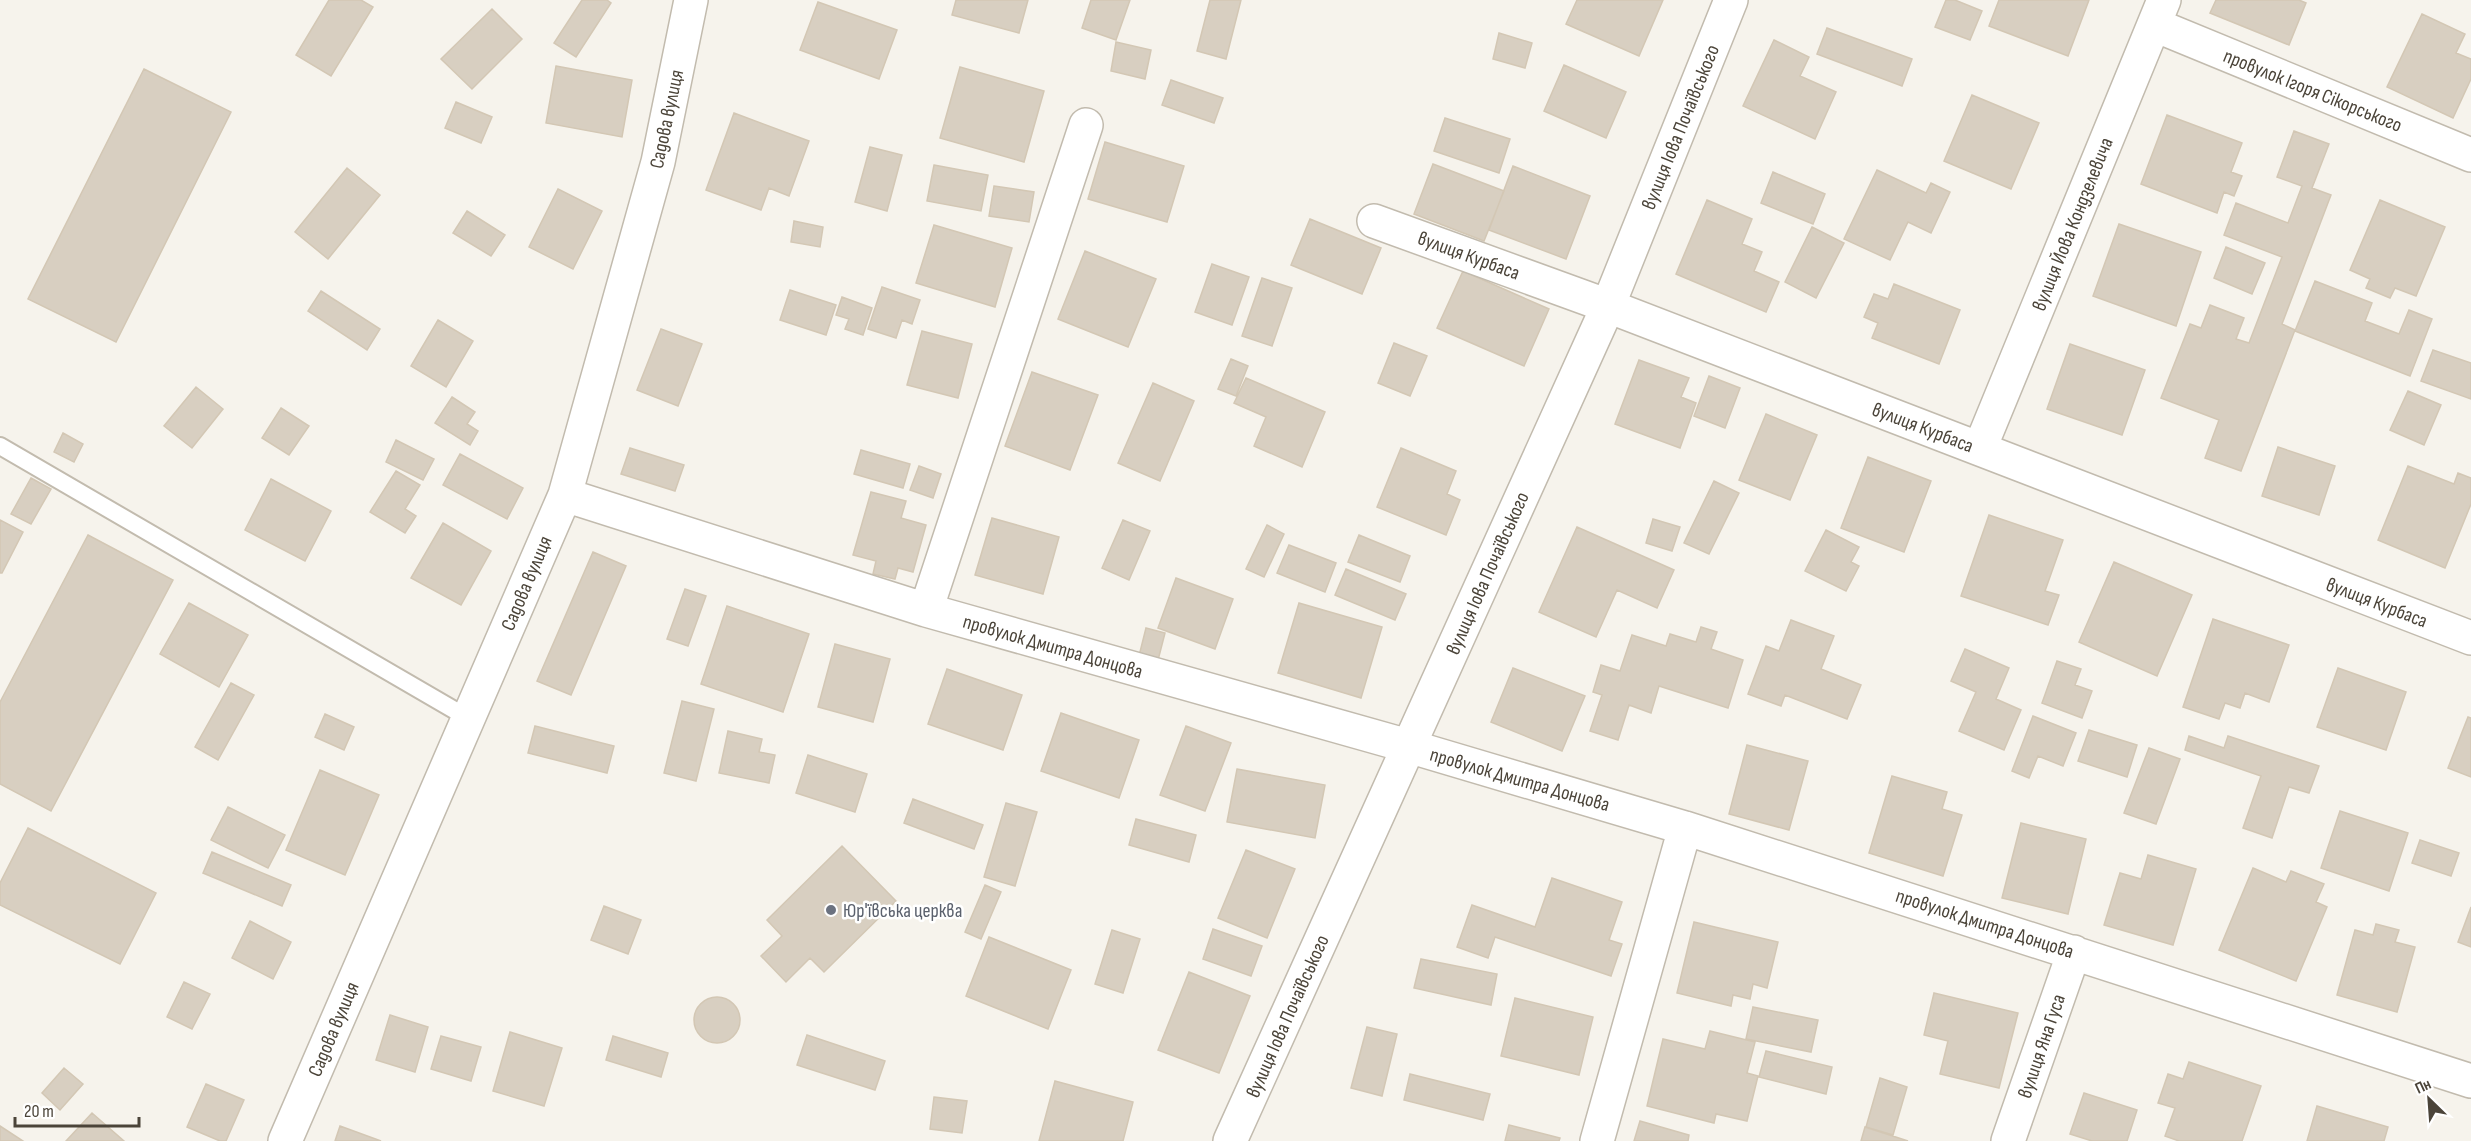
<svg xmlns="http://www.w3.org/2000/svg" width="2471" height="1141" font-family="'Sofia Sans Condensed',sans-serif">
<rect width="100%" height="100%" fill="#f6f3ec"/>
<path fill="#d8cfc1" stroke="#d3c7b4" stroke-width="1.5" d="M329,0H361L373,7L331,76L296,55Z
M582,0H607L611,3L576,57L554,43Z
M956,0H1028L1019,33L952,15Z
M1091,0H1130L1116,40L1082,28Z
M1210,0H1241L1226,59L1197,51Z
M1577,0H1663L1639,56L1566,24Z
M1946,0H1955L1982,11L1970,40L1935,27Z
M1999,0H2089L2068,56L1989,26Z
M2216,0H2299L2306,3L2289,45L2210,13Z
M818,2L897,30L879,79L800,50Z
M492,9L522,39L472,89L441,59Z
M2422,14L2465,34L2456,53L2471,59V79L2453,118L2387,87Z
M1827,28L1912,59L1902,86L1817,54Z
M1499,33L1532,43L1525,68L1493,59Z
M1774,40L1809,57L1800,76L1836,92L1815,139L1743,106Z
M1116,42L1151,50L1145,79L1111,71Z
M1564,65L1626,92L1606,138L1544,111Z
M556,66L632,80L622,137L546,123Z
M960,67L1044,91L1024,162L940,138Z
M144,69L231,112L116,342L28,299Z
M1171,80L1223,98L1214,123L1162,105Z
M1972,95L2039,123L2011,189L1944,161Z
M456,102L492,117L481,143L445,128Z
M734,113L809,141L789,196L769,188L761,210L706,190Z
M2167,115L2242,143L2231,172L2242,176L2234,196L2224,192L2217,213L2141,184Z
M1445,118L1510,139L1499,173L1434,151Z
M2294,131L2329,144L2312,188L2331,195L2282,324L2295,330L2241,471L2205,458L2219,420L2161,398L2190,324L2201,328L2210,305L2244,318L2236,339L2249,343L2282,257L2224,235L2236,203L2288,223L2302,186L2277,177Z
M1105,142L1184,166L1167,222L1088,199Z
M870,147L902,155L887,211L855,202Z
M1433,164L1504,191L1484,241L1414,214Z
M934,165L988,175L981,211L927,201Z
M1513,166L1590,196L1566,259L1489,230Z
M347,168L380,195L328,259L295,232Z
M1877,170L1926,193L1931,183L1950,192L1931,233L1908,222L1890,260L1844,239Z
M1773,172L1825,194L1813,224L1761,203Z
M994,186L1034,192L1029,222L989,216Z
M558,189L602,211L573,269L529,247Z
M1707,200L1752,219L1742,244L1762,252L1754,271L1779,282L1766,312L1676,274Z
M2380,200L2445,227L2416,296L2395,288L2390,298L2366,288L2370,279L2350,270Z
M467,211L505,235L491,256L453,233Z
M1310,219L1381,248L1362,294L1291,265Z
M794,221L823,227L820,247L791,242Z
M2119,224L2201,252L2176,326L2093,296Z
M934,225L1012,248L995,307L916,283Z
M1812,227L1844,243L1816,298L1785,282Z
M2226,247L2265,263L2252,294L2214,278Z
M1085,251L1156,279L1128,347L1058,319Z
M1212,264L1249,277L1232,325L1195,312Z
M1463,271L1549,309L1524,366L1437,328Z
M1262,278L1292,288L1272,346L1242,336Z
M2315,281L2372,303L2365,321L2399,334L2409,310L2432,319L2410,376L2295,331Z
M1894,284L1960,310L1939,364L1872,338L1878,323L1864,317L1874,294L1888,299Z
M882,287L920,300L912,324L902,320L896,338L868,329Z
M790,290L836,305L826,335L780,320Z
M321,291L380,329L367,350L308,311Z
M842,297L872,308L863,335L845,329L849,319L836,315Z
M438,320L473,341L446,387L411,366Z
M661,329L702,344L678,406L637,390Z
M922,331L972,344L958,398L907,385Z
M1394,343L1427,356L1410,396L1378,383Z
M2070,344L2145,370L2122,435L2047,409Z
M2433,350L2471,363V399L2421,381Z
M1231,359L1248,366L1236,396L1218,389Z
M1639,360L1689,378L1681,397L1696,403L1680,448L1615,424Z
M1032,372L1098,395L1070,470L1005,446Z
M1709,376L1740,388L1725,428L1694,416Z
M1246,378L1325,412L1302,467L1254,446L1266,417L1234,403Z
M1153,383L1194,401L1160,481L1118,463Z
M196,387L223,409L192,448L164,426Z
M2408,391L2441,405L2424,445L2390,430Z
M452,397L475,412L467,424L478,431L470,445L435,423Z
M281,408L309,426L289,455L262,438Z
M1766,414L1817,435L1790,500L1739,480Z
M63,433L83,444L74,462L54,452Z
M396,440L434,459L423,480L386,462Z
M2278,447L2335,466L2319,515L2262,496Z
M630,448L684,465L675,491L621,474Z
M1401,448L1456,471L1447,494L1460,500L1446,535L1377,507Z
M861,450L910,464L903,488L854,474Z
M460,454L523,488L507,519L443,485Z
M1868,457L1931,481L1904,552L1841,528Z
M919,466L941,474L933,498L910,490Z
M2408,466L2454,484L2458,473L2471,478V504L2445,568L2378,540Z
M396,471L420,485L405,509L416,516L405,533L370,512Z
M31,478L51,489L31,524L11,514Z
M271,479L331,511L305,561L245,530Z
M1714,481L1739,493L1709,554L1684,543Z
M871,492L906,501L901,518L926,525L913,572L898,568L895,579L873,574L876,561L853,555Z
M1989,515L2063,540L2045,591L2059,595L2048,625L1961,596Z
M992,518L1059,537L1043,594L975,575Z
M1653,519L1680,527L1672,551L1646,543Z
M0,520L23,532L2,573H0Z
M1123,520L1150,531L1129,580L1102,568Z
M443,523L491,551L461,605L411,578Z
M1267,525L1284,534L1264,577L1246,569Z
M1577,527L1674,570L1657,608L1617,590L1596,637L1539,612Z
M1826,530L1859,547L1851,562L1859,566L1846,591L1805,571Z
M88,535L173,580L51,811L0,784V702Z
M1359,535L1410,556L1400,582L1348,562Z
M1289,545L1336,563L1325,592L1277,573Z
M593,552L626,566L571,695L537,681Z
M2114,562L2192,595L2157,676L2079,642Z
M1346,569L1406,594L1395,620L1335,595Z
M1176,578L1233,599L1215,649L1158,628Z
M685,589L706,596L688,646L667,639Z
M189,603L248,635L219,687L160,654Z
M1299,603L1382,627L1361,698L1278,673Z
M727,606L809,634L783,712L701,684Z
M2213,619L2289,645L2269,702L2245,693L2240,708L2225,703L2219,719L2183,707Z
M1791,620L1834,636L1821,669L1861,685L1847,719L1785,695L1781,706L1748,694L1766,646L1779,651Z
M1701,627L1717,632L1711,649L1743,660L1728,708L1659,686L1651,713L1629,705L1618,740L1590,731L1602,695L1593,692L1601,665L1620,671L1632,635L1666,646L1670,634L1696,642Z
M1146,628L1165,633L1157,664L1138,660Z
M835,644L890,659L873,722L818,707Z
M1965,649L2009,668L1996,699L2021,710L2004,750L1959,731L1976,692L1951,681Z
M2057,661L2081,669L2075,685L2092,691L2082,718L2042,703Z
M1513,668L1585,696L1562,751L1491,722Z
M2338,668L2406,692L2386,750L2317,727Z
M947,669L1022,695L1003,750L928,724Z
M231,683L254,695L218,760L195,747Z
M682,701L714,709L696,781L664,773Z
M1061,713L1139,740L1119,798L1041,771Z
M325,714L354,727L344,750L315,737Z
M2033,716L2076,733L2063,766L2038,756L2029,778L2012,771Z
M2468,717L2471,718V777L2448,768Z
M535,726L614,746L607,773L528,753Z
M1186,726L1231,743L1205,811L1160,795Z
M2089,730L2137,745L2127,777L2078,761Z
M728,731L762,739L759,752L775,755L769,783L719,773Z
M2189,736L2224,748L2228,736L2319,766L2309,793L2289,787L2272,838L2243,828L2261,776L2185,750Z
M1747,745L1808,761L1789,830L1729,814Z
M2149,748L2180,759L2156,824L2124,813Z
M808,755L867,774L855,812L796,793Z
M1237,769L1325,785L1315,838L1227,822Z
M320,770L379,795L345,875L286,850Z
M1892,776L1947,792L1942,809L1962,815L1943,876L1869,853Z
M913,799L983,825L974,849L904,823Z
M1006,803L1037,812L1015,886L984,877Z
M228,807L285,835L268,868L211,840Z
M2340,811L2408,833L2389,891L2321,868Z
M1136,819L1196,835L1189,862L1129,845Z
M2021,823L2086,839L2068,914L2002,898Z
M28,828L156,893L120,964L0,905V883Z
M2420,840L2459,853L2451,876L2412,863Z
M842,846L896,901L824,972L810,958L786,982L761,956L782,936L767,920Z
M1246,850L1295,869L1267,938L1218,918Z
M212,852L291,885L282,906L203,873Z
M2148,855L2196,869L2173,945L2104,925L2120,873L2141,879Z
M2253,868L2286,882L2291,871L2324,884L2316,902L2327,907L2296,981L2219,950Z
M1552,878L1622,902L1609,940L1622,944L1611,976L1495,937L1488,958L1457,947L1472,905L1535,927Z
M985,885L1001,892L981,939L965,932Z
M604,906L641,920L628,954L591,940Z
M2471,907V947L2458,942Z
M250,921L291,942L273,979L232,958Z
M1694,922L1778,942L1767,988L1753,984L1750,999L1733,995L1731,1006L1677,993Z
M2376,924L2399,930L2395,942L2415,947L2397,1012L2337,995L2355,930L2373,935Z
M1213,929L1262,946L1251,976L1203,959Z
M1112,930L1140,939L1123,993L1095,984Z
M989,937L1071,970L1048,1029L966,996Z
M1421,959L1497,974L1491,1005L1414,988Z
M1189,972L1250,996L1219,1073L1158,1050Z
M184,982L210,994L192,1029L167,1017Z
M1934,993L2018,1013L1999,1088L1940,1074L1948,1041L1924,1035Z
M694 1020a23 23 0 1 1 46 0a23 23 0 1 1-46 0Z
M1515,998L1593,1017L1579,1075L1501,1056Z
M1753,1007L1818,1020L1811,1052L1746,1039Z
M390,1015L428,1027L415,1072L376,1060Z
M1367,1027L1397,1034L1382,1096L1351,1088Z
M1710,1031L1755,1042L1747,1073L1758,1076L1747,1121L1716,1114L1714,1123L1647,1106L1663,1039L1705,1049Z
M510,1032L562,1048L544,1106L493,1091Z
M807,1035L885,1061L875,1090L797,1065Z
M441,1036L481,1047L471,1081L431,1069Z
M613,1036L668,1053L661,1077L606,1060Z
M1766,1051L1832,1067L1826,1094L1759,1077Z
M2189,1062L2261,1086L2242,1141H2179L2165,1136L2175,1108L2158,1103L2168,1074L2183,1079Z
M64,1068L83,1084L60,1110L42,1093Z
M1410,1074L1490,1094L1483,1120L1404,1100Z
M1880,1078L1907,1087L1893,1135L1866,1127Z
M1055,1081L1133,1102L1123,1141H1039Z
M206,1084L244,1100L226,1141H220L187,1127Z
M2084,1093L2137,1110L2127,1141H2092L2070,1134Z
M934,1097L967,1101L962,1133L930,1129Z
M2317,1106L2388,1127L2384,1141H2307Z
M92,1113L124,1141H66Z
M1640,1121L1689,1135L1688,1141H1634Z
M1509,1125L1560,1138L1559,1141H1505Z
M0,1126L23,1141H0Z
M340,1126L381,1141H335Z
M1865,1127L1908,1141H1861Z"/>
<g fill="none" stroke-linecap="round" stroke-linejoin="round">
<g stroke="#c2bbae" stroke-width="20">
<path id="service" d="M0,446L468,718"/>
</g>
<g stroke="#c2bbae" stroke-width="36">
<path id="minor" d="M2155,25L2471,155
M1374,221L1608,306L2471,638
M1980,448L2164,0
M565,495L926,610L1408,746L1685,828L2471,1081
M926,610L1086,125
M285,1141L565,495L658,162L691,0
M1230,1141L1608,306L1731,0
M1597,1141L1685,828
M2008,1141L2074,952"/>
</g>
<use href="#service" stroke="#fff" stroke-width="16"/>
<use href="#minor" stroke="#fff" stroke-width="33"/>
</g>
<circle fill="#6b7280" stroke="#fff" stroke-width="2" cx="831" cy="910" r="6"/>
<g text-anchor="middle" stroke-width="5" stroke-linejoin="round" paint-order="stroke">
<g font-size="20" fill="#4b4439" stroke="#fff">
<text transform="translate(2313 90) rotate(22)" y="7">провулок Ігоря Сікорського</text>
<text transform="translate(666 119) rotate(-78)" y="7">Садова вулиця</text>
<text transform="translate(1680 127) rotate(-68)" y="7">вулиця Іова Почаївського</text>
<text transform="translate(2072 224) rotate(-68)" y="7">вулиця Йова Кондзелевича</text>
<text transform="translate(1469 255) rotate(20)" y="7">вулиця Курбаса</text>
<text transform="translate(1923 427) rotate(21)" y="7">вулиця Курбаса</text>
<text transform="translate(1487 573) rotate(-66)" y="7">вулиця Іова Почаївського</text>
<text transform="translate(526 583) rotate(-67)" y="7">Садова вулиця</text>
<text transform="translate(2377 602) rotate(21)" y="7">вулиця Курбаса</text>
<text transform="translate(1053 646) rotate(16)" y="7">провулок Дмитра Донцова</text>
<text transform="translate(1520 779) rotate(16)" y="7">провулок Дмитра Донцова</text>
<text transform="translate(1985 923) rotate(18)" y="7">провулок Дмитра Донцова</text>
<text transform="translate(1287 1016) rotate(-66)" y="7">вулиця Іова Почаївського</text>
<text transform="translate(333 1029) rotate(-67)" y="7">Садова вулиця</text>
<text transform="translate(2041 1046) rotate(-71)" y="7">вулиця Яна Гуса</text>
</g>
<g font-size="20" fill="#5b616d" stroke="#fff" text-anchor="start">
<text x="843" y="917">Юр'ївська церква</text>
</g>
</g>
<g transform="translate(2429 1099) rotate(335)" stroke="#ffffff" stroke-width="4.5" paint-order="stroke">
<path d="M0-4.5L10 22L0 15L-10 22Z" fill="#4b4439"/>
<text y="-9" font-size="16" font-weight="bold" text-anchor="middle" fill="#4b4439">Пн</text>
</g>
<path d="M15 1117v9h124v-9" fill="none" stroke="#4b4439" stroke-width="3"/>
<text x="24" y="1117" font-size="18" fill="#4b4439" stroke="#ffffff" stroke-width="4.5" paint-order="stroke">20 m</text>
</svg>
